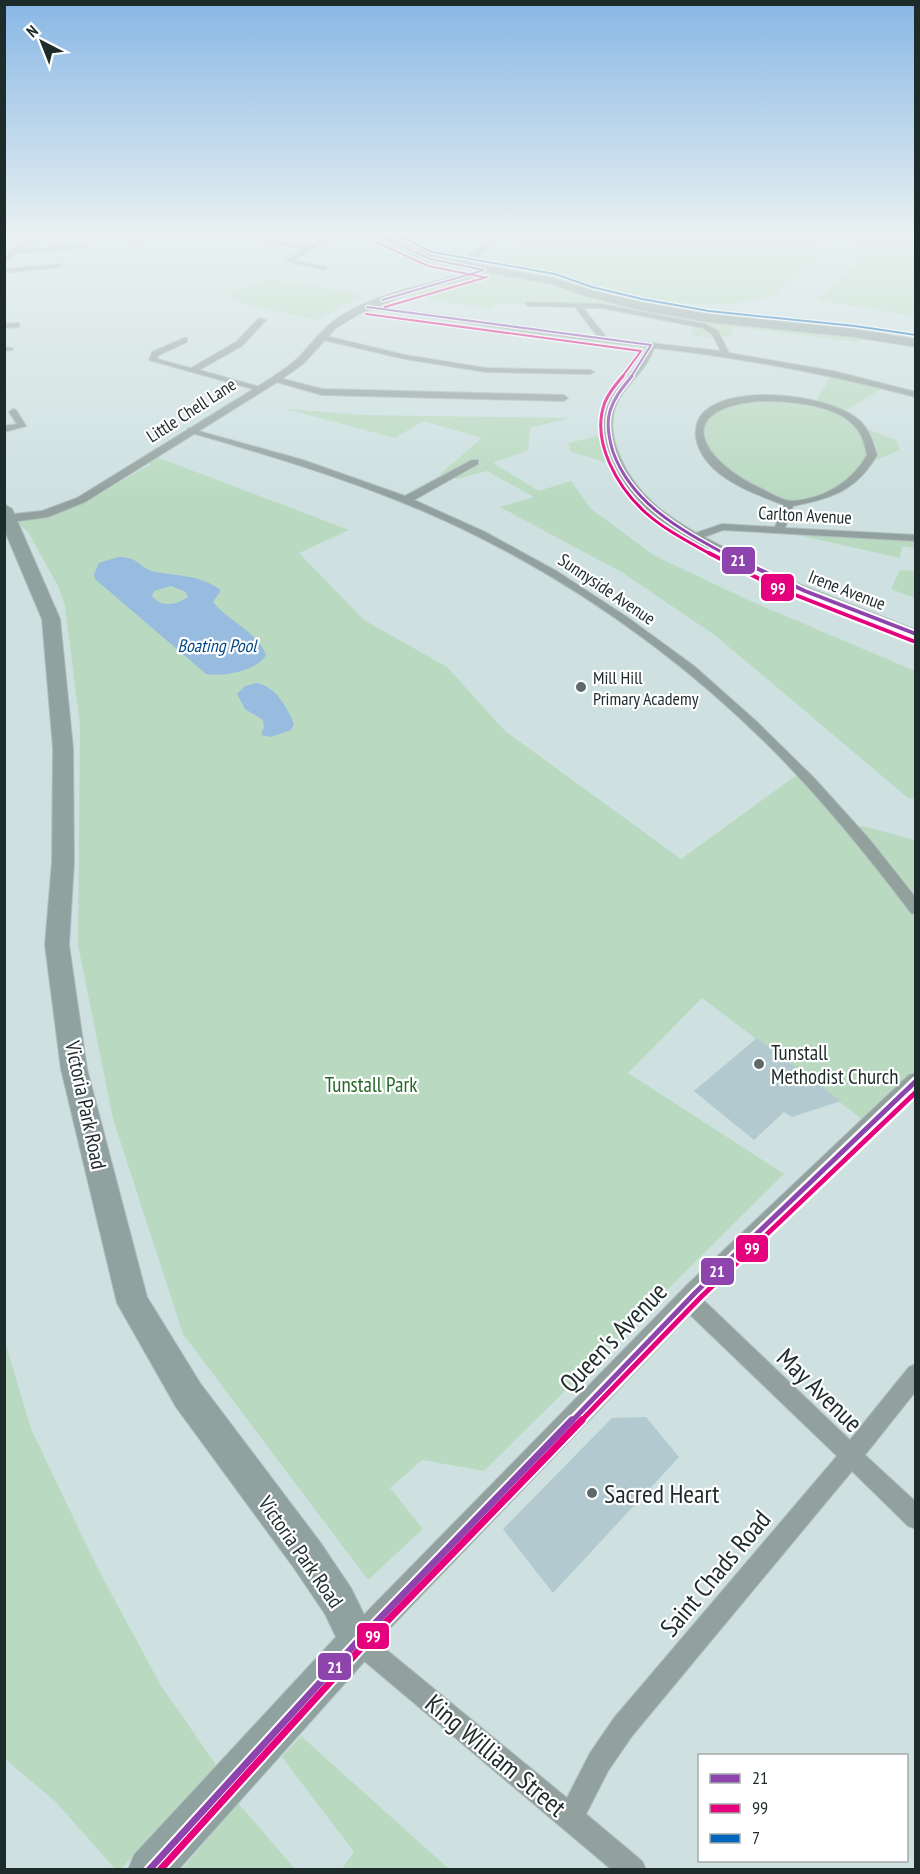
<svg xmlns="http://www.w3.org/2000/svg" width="920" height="1874" viewBox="0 0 920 1874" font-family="'PT Sans Narrow',sans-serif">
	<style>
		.green { fill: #b9dac0 }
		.water { fill: #98bce0; fill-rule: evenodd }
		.building { fill: #b2c9cf }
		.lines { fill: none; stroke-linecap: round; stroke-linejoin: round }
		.minor-casing { stroke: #b0bebe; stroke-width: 2 }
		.tertiary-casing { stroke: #b0bebe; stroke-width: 2 }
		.primary-casing { stroke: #b0bebe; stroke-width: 2 }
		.minor { fill: #93a19e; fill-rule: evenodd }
		.tertiary { fill: #93a19e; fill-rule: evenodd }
		.primary { fill: #90a29f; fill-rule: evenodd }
		.bus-1-far4-casing { stroke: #fff; stroke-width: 4.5 }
		.bus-1-far3-casing { stroke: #fff; stroke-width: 6 }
		.bus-1-far2-casing { stroke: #fff; stroke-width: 8 }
		.bus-1-far1-casing { stroke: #fff; stroke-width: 10 }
		.bus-1-casing { stroke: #fff; stroke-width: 11 }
		.bus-2-far4-casing { stroke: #fff; stroke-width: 4.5 }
		.bus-2-far3-casing { stroke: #fff; stroke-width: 6 }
		.bus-2-far2-casing { stroke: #fff; stroke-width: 8 }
		.bus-2-far1-casing { stroke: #fff; stroke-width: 10 }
		.bus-2-casing { stroke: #fff; stroke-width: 11 }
		.bus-3-casing { stroke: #fff; stroke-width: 4.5 }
		.bus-1-far4 { stroke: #8e44ad; stroke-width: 2 }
		.bus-1-far3 { stroke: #8e44ad; stroke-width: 3 }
		.bus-1-far2 { stroke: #8e44ad; stroke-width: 4 }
		.bus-1-far1 { stroke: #8e44ad; stroke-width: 5 }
		.bus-1 { stroke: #8e44ad; stroke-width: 7 }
		.bus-2-far4 { stroke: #e5007d; stroke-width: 2 }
		.bus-2-far3 { stroke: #e5007d; stroke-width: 3 }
		.bus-2-far2 { stroke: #e5007d; stroke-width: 4 }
		.bus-2-far1 { stroke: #e5007d; stroke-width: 5 }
		.bus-2 { stroke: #e5007d; stroke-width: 7 }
		.bus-3 { stroke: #0065bd; stroke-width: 2 }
		.poi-dot { fill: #5c6a6a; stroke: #fff; stroke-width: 2 }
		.labels { text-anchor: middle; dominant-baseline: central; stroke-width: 4.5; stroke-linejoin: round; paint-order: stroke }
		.far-street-label { font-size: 18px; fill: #1e2b2b; stroke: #fff }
		.far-water-label { font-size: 18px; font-style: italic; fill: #044986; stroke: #fff }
		.far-poi-label { font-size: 18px; fill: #1e2b2b; stroke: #fff; text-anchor: start }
		.poi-label { font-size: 21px; fill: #1e2b2b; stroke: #fff; text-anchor: start }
		.park-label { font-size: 21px; fill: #256828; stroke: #fff }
		.street-label { font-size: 21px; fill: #1e2b2b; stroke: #fff }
		.near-street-label { font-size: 26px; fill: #1e2b2b; stroke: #fff }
		.near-poi-label { font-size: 26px; fill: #1e2b2b; stroke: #fff; text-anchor: start }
		.line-badge { stroke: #fff; stroke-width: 2 }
		.badge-label { font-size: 16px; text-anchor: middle; font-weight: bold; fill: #fff }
	</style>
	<rect width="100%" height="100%" fill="#cee0e0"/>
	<!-- green -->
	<g class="green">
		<path d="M713 236H798L817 241 822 250 773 296 729 304 658 302 538 272 488 264 522 241H656L682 244Z"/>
		<path d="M821 236H915V316L817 300 859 261 865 246Z"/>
		<path d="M484 270 533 276 620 302 861 337 857 342 734 327 729 337 707 338 691 335 695 325 600 308 497 303 490 309 398 294Z"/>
		<path d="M270 279 364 295 317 320 252 306 231 299 230 292Z"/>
		<path d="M832 375 884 387 843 412 815 402Z"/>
		<path d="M780 399 826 407 857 423 871 456 849 485 807 500 789 504 740 483 700 442 708 414 736 402Z"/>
		<path d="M286 409 364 415 570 418 530 428 528 450 493 463 539 491 571 481 591 509 655 556 748 600 915 671V799L908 798 716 636 623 573 500 507 534 497 487 471 458 479 439 475 482 438 423 421 395 438Z"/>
		<path d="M867 429 896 440 900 450 876 460V445Z"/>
		<path d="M602 435 608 463 571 452 568 443Z"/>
		<path d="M154 456 349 530 299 553 364 620 447 667 505 731 681 859 801 772 852 828 862 826 915 840V1081L866 1122 702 998 628 1073 784 1174 484 1471 422 1460 390 1488 423 1529 368 1580 183 1334 113 1119 78 945 80 726 65 606 58 586 28 532 17 522 86 501 151 464 146 461Z"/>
		<path d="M798 535 915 541V548L902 546 900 558Z"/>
		<path d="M900 570 915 571V598L891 589Z"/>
		<path d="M4 1338 31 1429 97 1567 160 1684 216 1765 121 1869H115L56 1802 5 1759Z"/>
		<path d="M301 1736 449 1869H342L354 1852 282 1757Z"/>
		<path d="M238 1803 295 1869H182Z"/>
	</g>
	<!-- water -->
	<g class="water">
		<path d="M118 557C139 557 137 566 152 571 178 577 196 573 221 590L213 602C228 621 258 632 266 655 257 671 224 677 206 674L95 579 94 574 99 563ZM171 586 186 592 188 597C176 605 162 608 152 596L154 591Z"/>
		<path d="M257 683C276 687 287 707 294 724L291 730 271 737 261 735 264 727 263 720 245 709 237 694 245 686Z"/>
	</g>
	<!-- building -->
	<g class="building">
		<path d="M757 1038 841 1101 792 1117 784 1112 754 1140 694 1091Z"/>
		<path d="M646 1417 679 1457 553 1593 503 1529 612 1418Z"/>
	</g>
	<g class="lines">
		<defs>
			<g id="minor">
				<path d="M35 236H43L25 249 86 246 89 248 18 253 4 261V256Z"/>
				<path d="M137 236H145L135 243 138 248 135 250 128 242Z"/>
				<path d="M236 236H251L309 246 326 236H334L294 260 327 267 325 270 285 261 304 249Z"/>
				<path d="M62 264 60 267 4 273V269Z"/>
				<path d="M525 302 602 304 705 324 718 331 729 353 833 371 916 392V397C827 374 745 358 654 348 647 370 628 382 618 401 600 435 629 482 654 504 667 516 682 524 696 533L722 524 775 527 784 505C752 493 703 476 696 438 695 429 697 419 704 412 733 383 833 394 861 422 870 431 873 443 877 455 856 491 832 498 793 506L785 528 916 535V541L723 530 704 537 776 575 916 630V637C892 631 870 621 847 612 794 592 745 568 695 541 679 532 660 521 646 508 624 487 602 452 604 420 606 390 638 374 646 347L526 332 363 307 367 305 598 337 575 307 528 306ZM583 308H602L703 328 712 334 721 351 607 338ZM760 401C788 401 839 404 857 429 863 436 865 446 867 455 852 482 824 499 792 501 783 501 770 493 762 489 703 462 668 409 760 401Z"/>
				<path d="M259 318 266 320 242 346 199 370 260 387V391L149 360 152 352 184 338H187V342L159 355 157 359 191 368 236 342Z"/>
				<path d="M19 323V327L4 328V324Z"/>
				<path d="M322 335 405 355 486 368 590 370 594 372 590 374 486 372 405 359 319 339V335Z"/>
				<path d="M4 347 12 348 13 350 4 351Z"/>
				<path d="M276 377 322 389 564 395 568 398 564 401 322 395 273 381V377Z"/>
				<path d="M13 409 16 410 26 426 4 432V426L17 424 9 412Z"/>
				<path d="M188 428 303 460 405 496 472 460H478V464L414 500 485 532 558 572 627 617 694 666 756 721 815 779 870 840 916 898V914L911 913C878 869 844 827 808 787 716 685 600 597 477 536 385 490 287 460 188 432Z"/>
				<path d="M689 1291 696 1293 850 1440 909 1367 916 1364V1391L865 1455 916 1502V1529L908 1526 852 1471 632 1736 608 1771 586 1814 642 1861 646 1870H612L350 1649 346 1641 350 1633 358 1629 366 1633 567 1798 590 1753 614 1718 837 1456 682 1307 679 1300 682 1293Z"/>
			</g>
			<g id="tertiary">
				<path d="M496 236H505L463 268H457V264Z"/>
				<path d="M484 268 488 270 476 277 415 291 359 314 336 328 303 364 279 381 85 502 48 517 4 523V515L42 511 77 498 273 377C281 371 291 365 298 358 309 347 318 334 330 324 367 293 438 282 484 268Z"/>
				<path d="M916 1073V1094L704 1300 368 1651 358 1655 348 1651 344 1641 348 1631 688 1284 909 1075Z"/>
			</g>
			<g id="primary">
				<path d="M376 236H390L433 256 553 278 594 291 640 302 708 314 854 329 916 339V347L854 337 708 322 640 310 586 296 551 284 426 261Z"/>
				<path d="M4 504 12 509 60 619 73 748 74 862 69 945 87 1069 147 1297 200 1383 320 1542 351 1588 377 1641 371 1654 178 1870H128L134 1855 336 1637 325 1614 294 1568 176 1407 117 1303 61 1069 45 945 52 862 53 748 42 619 4 529Z"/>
			</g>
		</defs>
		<!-- minor casing -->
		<use href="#minor" class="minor-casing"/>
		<!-- tertiary casing -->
		<use href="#tertiary" class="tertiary-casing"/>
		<!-- primary casing -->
		<use href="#primary" class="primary-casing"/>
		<!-- minor -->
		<use href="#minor" class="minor"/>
		<!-- tertiary -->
		<use href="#tertiary" class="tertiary"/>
		<!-- primary -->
		<use href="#primary" class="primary"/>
		<defs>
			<g id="bus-1-far4">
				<path d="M381 236 430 259 484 270"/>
				<path d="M382 300 484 270"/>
				<path d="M367 307 651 345 631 377"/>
			</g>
			<path id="bus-1-far3" d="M632 376C624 386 614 397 610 411 606 424 609 439 613 452 632 504 681 530 727 555"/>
			<path id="bus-1-far2" d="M724 553 805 591 916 634"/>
			<path id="bus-1-far1" d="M571 1422 696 1292 916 1081"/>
			<path id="bus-1" d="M149 1870 358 1641 572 1420"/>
			<g id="bus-2-far4">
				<path d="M378 243 428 266 483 277"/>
				<path d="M385 307 487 277"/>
				<path d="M366 314 641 351 622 377"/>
			</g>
			<path id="bus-2-far3" d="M623 376C616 384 609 392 605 402 590 441 618 488 646 513 665 530 689 542 712 555"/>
			<path id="bus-2-far2" d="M709 553 775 587 913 641"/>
			<path id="bus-2-far1" d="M580 1422 701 1297 916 1092"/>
			<path id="bus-2" d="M160 1870 363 1646 582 1420"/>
			<path id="bus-3" d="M399 236 432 252 555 274 592 287 642 299 709 311 855 326 916 335"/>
		</defs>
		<!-- bus-1-far4 casing -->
		<use href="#bus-1-far4" class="bus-1-far4-casing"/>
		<!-- bus-1-far3 casing -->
		<use href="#bus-1-far3" class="bus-1-far3-casing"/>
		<!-- bus-1-far2 casing -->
		<use href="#bus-1-far2" class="bus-1-far2-casing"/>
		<!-- bus-1-far1 casing -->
		<use href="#bus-1-far1" class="bus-1-far1-casing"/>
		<!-- bus-1 casing -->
		<use href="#bus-1" class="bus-1-casing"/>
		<!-- bus-2-far4 casing -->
		<use href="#bus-2-far4" class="bus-2-far4-casing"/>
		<!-- bus-2-far3 casing -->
		<use href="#bus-2-far3" class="bus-2-far3-casing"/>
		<!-- bus-2-far2 casing -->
		<use href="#bus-2-far2" class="bus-2-far2-casing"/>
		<!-- bus-2-far1 casing -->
		<use href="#bus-2-far1" class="bus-2-far1-casing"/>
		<!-- bus-2 casing -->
		<use href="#bus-2" class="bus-2-casing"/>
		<!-- bus-3 casing -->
		<use href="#bus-3" class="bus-3-casing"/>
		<!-- bus-1-far4 -->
		<use href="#bus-1-far4" class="bus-1-far4"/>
		<!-- bus-1-far3 -->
		<use href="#bus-1-far3" class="bus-1-far3"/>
		<!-- bus-1-far2 -->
		<use href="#bus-1-far2" class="bus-1-far2"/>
		<!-- bus-1-far1 -->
		<use href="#bus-1-far1" class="bus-1-far1"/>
		<!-- bus-1 -->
		<use href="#bus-1" class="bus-1"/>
		<!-- bus-2-far4 -->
		<use href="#bus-2-far4" class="bus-2-far4"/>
		<!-- bus-2-far3 -->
		<use href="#bus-2-far3" class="bus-2-far3"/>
		<!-- bus-2-far2 -->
		<use href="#bus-2-far2" class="bus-2-far2"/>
		<!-- bus-2-far1 -->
		<use href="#bus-2-far1" class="bus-2-far1"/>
		<!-- bus-2 -->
		<use href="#bus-2" class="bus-2"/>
		<!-- bus-3 -->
		<use href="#bus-3" class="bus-3"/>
	</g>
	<!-- sky -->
	<linearGradient id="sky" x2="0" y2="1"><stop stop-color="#88b7e5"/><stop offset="0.47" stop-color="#e9f1f1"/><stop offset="1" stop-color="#e9f1f1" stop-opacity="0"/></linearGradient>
	<rect width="920" height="498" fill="url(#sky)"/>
	<!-- markers -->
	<g class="poi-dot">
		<circle cx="581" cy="687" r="6"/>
		<circle cx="759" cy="1064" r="6"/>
		<circle cx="592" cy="1493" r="6"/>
	</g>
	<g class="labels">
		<!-- far-street labels -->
		<g class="far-street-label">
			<text transform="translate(191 410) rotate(-33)">Little Chell Lane</text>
			<text transform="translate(805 515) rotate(3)">Carlton Avenue</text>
			<text transform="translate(607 589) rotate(34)">Sunnyside Avenue</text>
			<text transform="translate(847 590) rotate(21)">Irene Avenue</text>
		</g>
		<!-- far-water labels -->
		<g class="far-water-label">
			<text x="217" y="645">Boating Pool</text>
		</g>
		<!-- far-poi labels -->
		<g class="far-poi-label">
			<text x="593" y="677">Mill Hill<tspan x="593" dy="21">Primary Academy</tspan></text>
		</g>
		<!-- poi labels -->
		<g class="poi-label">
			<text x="771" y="1052">Tunstall<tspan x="771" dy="24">Methodist Church</tspan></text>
		</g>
		<!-- park labels -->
		<g class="park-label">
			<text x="371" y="1084">Tunstall Park</text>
		</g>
		<!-- street labels -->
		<g class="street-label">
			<text transform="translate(86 1105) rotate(78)">Victoria Park Road</text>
			<text transform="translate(301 1552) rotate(55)">Victoria Park Road</text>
		</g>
		<!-- near-street labels -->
		<g class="near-street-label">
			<text transform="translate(613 1337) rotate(-46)">Queen's Avenue</text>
			<text transform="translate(820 1390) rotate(44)">May Avenue</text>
			<text transform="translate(715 1573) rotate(-50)">Saint Chads Road</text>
			<text transform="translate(496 1755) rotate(40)">King William Street</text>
		</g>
		<!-- near-poi labels -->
		<g class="near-poi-label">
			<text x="604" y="1493">Sacred Heart</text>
		</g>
	</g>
	<g class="line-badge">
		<rect x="721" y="546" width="35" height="29" rx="6" fill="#8e44ad"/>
		<rect x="760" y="573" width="35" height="29" rx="6" fill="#e5007d"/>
		<rect x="735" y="1234" width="34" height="29" rx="6" fill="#e5007d"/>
		<rect x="700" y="1257" width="35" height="29" rx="6" fill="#8e44ad"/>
		<rect x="356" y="1622" width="34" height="28" rx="6" fill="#e5007d"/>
		<rect x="317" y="1652" width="35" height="29" rx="6" fill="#8e44ad"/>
	</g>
	<g class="badge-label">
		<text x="738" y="566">21</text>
		<text x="778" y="594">99</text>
		<text x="752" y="1254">99</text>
		<text x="717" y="1277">21</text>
		<text x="373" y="1642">99</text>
		<text x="335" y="1673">21</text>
	</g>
	<!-- border -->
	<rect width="920" height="1874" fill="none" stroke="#1e2b2b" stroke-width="12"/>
	<!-- legend -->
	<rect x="698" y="1754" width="210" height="108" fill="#ffffff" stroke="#a5aaaa" stroke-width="1.5"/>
	<rect x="710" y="1774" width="30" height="9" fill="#8e44ad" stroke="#a5aaaa" stroke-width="1.5"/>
	<text x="752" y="1784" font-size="18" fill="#1e2b2b">21</text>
	<rect x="710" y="1804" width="30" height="9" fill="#e5007d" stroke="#a5aaaa" stroke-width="1.5"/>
	<text x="752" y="1814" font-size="18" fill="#1e2b2b">99</text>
	<rect x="710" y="1834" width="30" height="9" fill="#0065bd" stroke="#a5aaaa" stroke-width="1.5"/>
	<text x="752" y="1844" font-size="18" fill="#1e2b2b">7</text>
	<!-- north arrow -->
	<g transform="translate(42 42) rotate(318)" stroke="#ffffff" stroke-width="4.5" paint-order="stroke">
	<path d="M0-4.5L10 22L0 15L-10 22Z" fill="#1e2b2b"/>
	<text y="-9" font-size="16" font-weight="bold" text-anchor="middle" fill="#1e2b2b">N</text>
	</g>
</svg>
